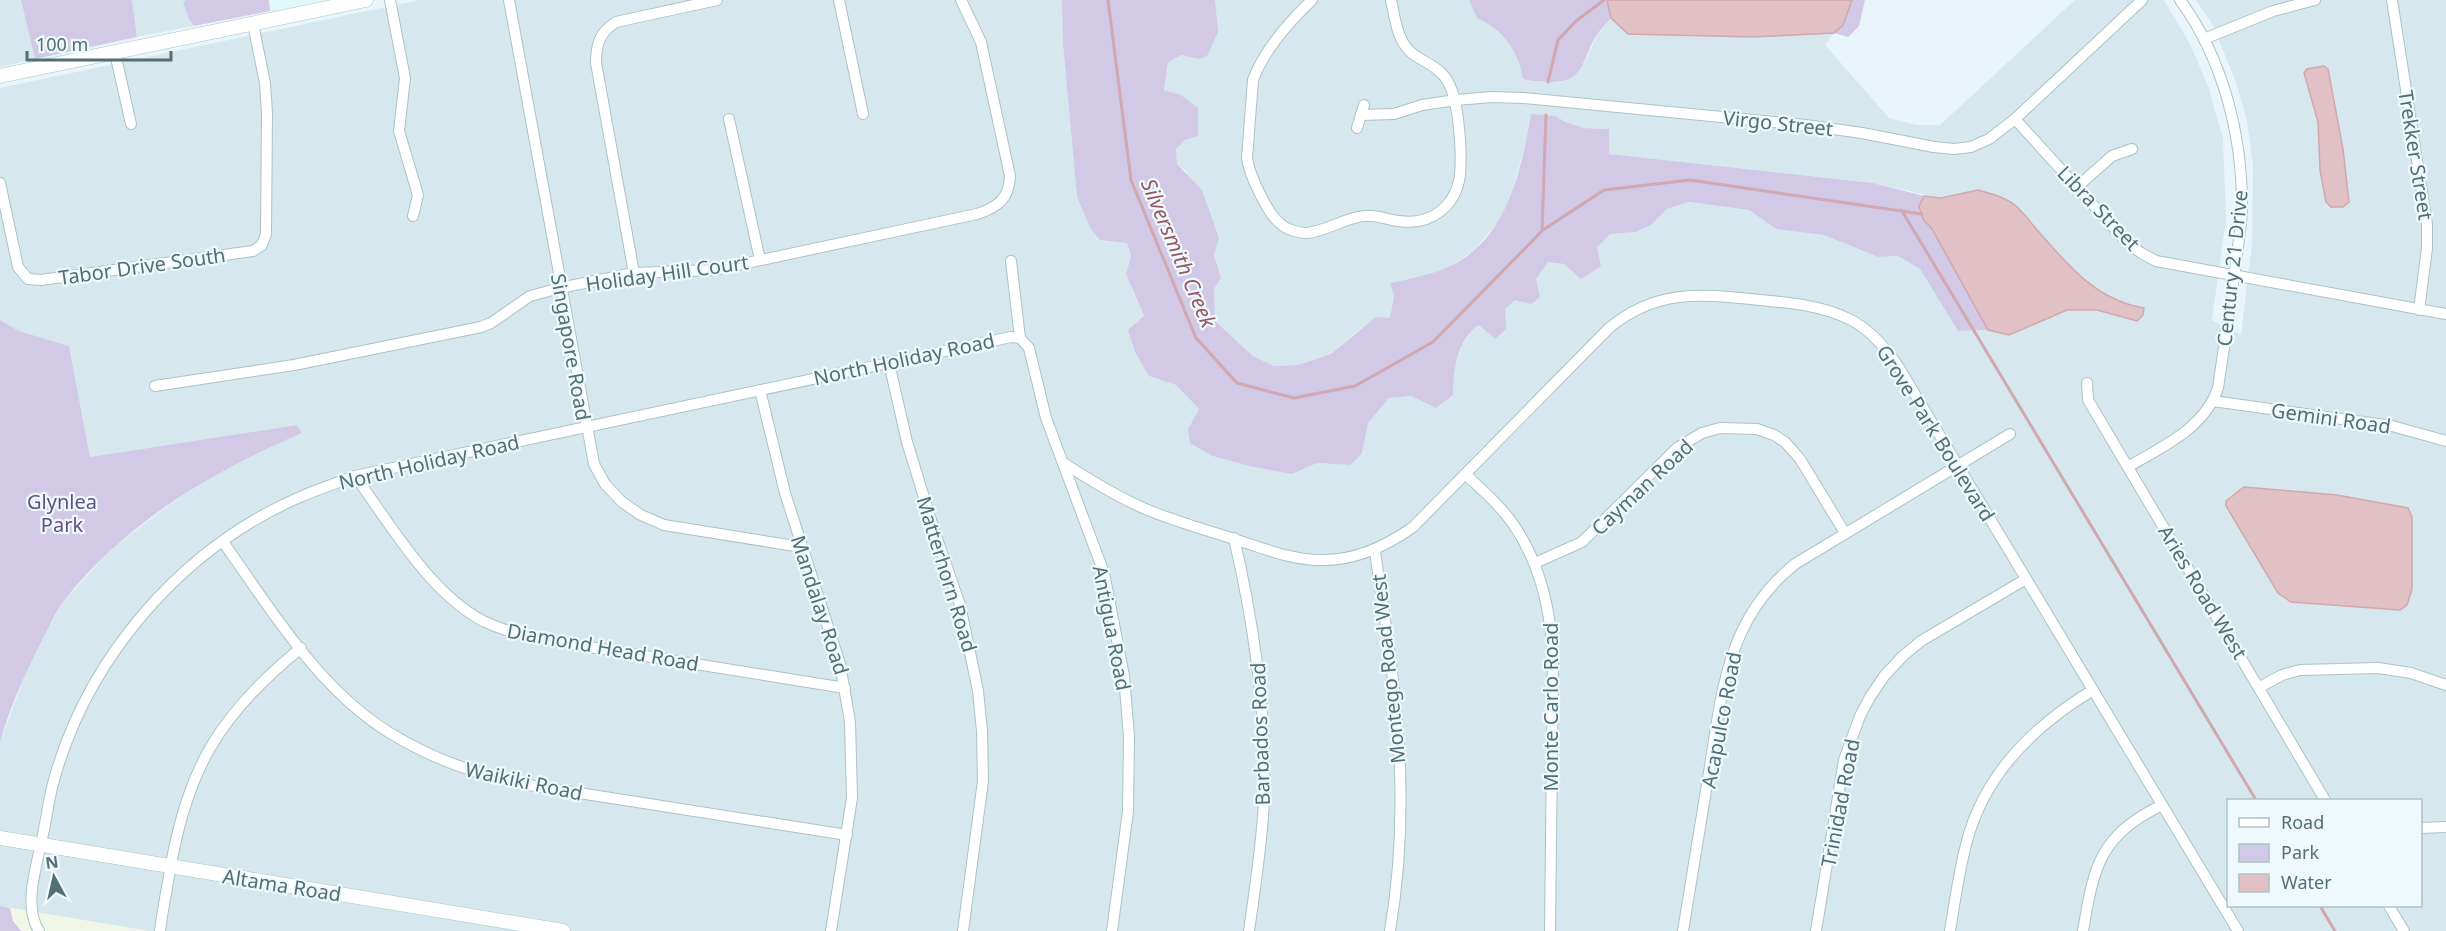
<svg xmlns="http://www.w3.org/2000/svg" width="2446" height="931" viewBox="0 0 2446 931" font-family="'Noto Sans',sans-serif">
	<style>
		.residential { fill: #d6e8ee; fill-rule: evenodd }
		.commercial { fill: #dff9f8 }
		.education { fill: #f1f6e6 }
		.green { fill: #d1c9e6 }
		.water { fill: #e1c0c6; stroke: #d2a7af; stroke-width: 1.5 }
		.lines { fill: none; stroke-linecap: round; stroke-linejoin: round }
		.stream { stroke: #d2a7af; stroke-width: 3 }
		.minor-casing { stroke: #abc3c6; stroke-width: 12 }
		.tertiary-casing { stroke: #abc3c6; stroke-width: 15 }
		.minor { stroke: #fff; stroke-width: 10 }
		.tertiary { stroke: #fff; stroke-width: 14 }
		.labels { text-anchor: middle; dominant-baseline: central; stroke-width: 4.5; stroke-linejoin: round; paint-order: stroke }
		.street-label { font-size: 20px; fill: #507071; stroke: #eff9fd }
		.park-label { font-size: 20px; fill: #625081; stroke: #eff9fd }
		.water-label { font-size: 21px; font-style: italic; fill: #955761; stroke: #eff9fd }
	</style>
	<rect width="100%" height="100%" fill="#e9f5fa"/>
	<!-- residential -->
	<g class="residential">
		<path d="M0 0H21L35 59 0 67Z"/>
		<path d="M132 0H186L184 2 189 19 194 26 137 37Z"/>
		<path d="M419 0H1062L1063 44 1077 197 1100 240 1127 243 1131 256 1126 274 1144 317 1149 376 1176 385 1199 409 1188 429 1292 474 1317 463 1350 465 1362 454 1368 423 1389 398 1411 396 1436 408 1452 395 1453 372 1462 345 1472 330 1515 300 1536 279 1548 261 1564 264 1597 248 1610 234 1636 232 1651 225 1667 209 1689 202 1749 210 1776 229 1824 235 1878 257 1898 256 1920 269 1958 331 1988 330 2009 335 2067 310H2097L2125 318 2131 306 2098 292 1978 190 1941 198 1873 183 1609 154V129L1584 128 1565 122 1556 116 1531 115 1525 145 1510 199 1498 222 1474 250 1450 267 1416 278 1391 283 1394 296 1390 318 1360 329 1331 354 1298 365 1274 366 1253 356 1215 321 1214 289 1221 278 1214 255 1219 238 1186 171 1177 164 1176 149 1185 140 1181 95 1164 90 1168 62 1181 55 1198 59 1215 0H1469L1477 18 1490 23 1513 47 1521 67 1523 79 1530 81 1561 82 1585 62 1596 37 1611 18 1629 34 1834 33 1825 45 1889 118 1917 125H1940L2075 0H2164L2190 44 2208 86 2223 139 2226 219 2212 320 2241 335 2252 245 2253 166 2247 121 2236 82 2212 24 2196 0H2446V931H148L0 906V742L29 665 62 603 112 548 172 503 209 478 259 452 302 433 297 425 90 457 69 346 19 331 0 320V88ZM2228 800H2420V906H2228Z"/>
	</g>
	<!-- commercial -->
	<path class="commercial" d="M269 0H320L270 11Z"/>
	<!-- education -->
	<path class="education" d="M10 908 148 931H21L13 922Z"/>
	<!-- green -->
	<g class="green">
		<path d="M21 0H132L137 37 35 59Z"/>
		<path d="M186 0H269L270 11 194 26 189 19 183 2Z"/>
		<path d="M1062 0H1215L1218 32 1207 56 1198 59 1181 55 1168 62 1164 90 1181 95 1198 108V136L1185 140 1176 149 1177 164 1202 190 1219 238 1214 255 1221 278 1214 289 1215 321 1253 356 1274 366 1298 365 1331 354 1376 317 1390 318 1394 296 1390 283C1410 279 1430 275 1448 267 1507 241 1521 171 1531 114L1556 116 1565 122 1584 128 1609 129V154L1873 183 1924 196 1919 206 1923 219 1932 228 1988 330 1958 331 1920 269 1898 256 1878 257 1824 235 1776 229 1749 210 1689 202 1667 209 1651 225 1636 232 1610 234 1597 248 1601 266 1581 279 1564 264 1548 262 1536 279 1540 297 1531 304 1515 300 1505 309 1506 329 1495 339 1479 325C1457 339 1453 371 1453 395L1436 408 1411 396 1389 398 1368 423 1362 454 1350 465 1317 463 1292 474 1249 466 1213 456 1190 443 1188 429 1199 409 1176 385 1149 376 1135 352 1128 330 1144 316 1126 274 1131 256 1127 243 1100 240 1091 229 1077 197 1063 44Z"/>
		<path d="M1469 0H1607L1611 18C1606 24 1600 30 1596 36 1582 59 1585 82 1551 82 1542 81 1532 82 1523 79 1519 52 1503 29 1477 18Z"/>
		<path d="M1852 0H1865L1859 26 1848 37 1834 33 1843 25Z"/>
		<path d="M0 320 19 331 69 346 90 457 297 425 302 433C213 471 123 524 63 602 57 610 52 620 48 629 29 665 11 703 0 742Z"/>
		<path d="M0 906 10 908 13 921 21 931H0Z"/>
	</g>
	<!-- water -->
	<g class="water">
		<path d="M1607 0H1852L1843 25 1834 33 1753 37 1628 34 1611 18Z"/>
		<path d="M2324 66 2328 69 2343 149 2349 202 2343 207H2331L2326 202 2320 170 2318 122 2304 73 2307 69Z"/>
		<path d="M1978 190C1991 194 2006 197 2016 206 2024 213 2031 223 2038 231 2069 266 2096 300 2144 308L2143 315 2137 321 2097 310H2067L2009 335 1988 330 1932 229 1923 219 1919 206 1924 196 1941 198Z"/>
		<path d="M2244 487 2337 495 2408 508 2412 517V589L2407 605 2400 610 2291 602 2278 593 2226 506V501Z"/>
	</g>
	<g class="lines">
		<!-- stream -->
		<g class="stream">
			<path d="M1108 0 1131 180 1196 338 1237 383 1294 398 1355 386 1433 342 1542 231 1546 115"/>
			<path d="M1548 82 1558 40 1576 21 1604 0"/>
			<path d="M1902 211 2256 800"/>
			<path d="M1543 230 1604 190 1690 180 1922 214"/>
			<path d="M2320 906 2335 931"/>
		</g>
		<defs>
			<g id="minor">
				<path d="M390 0 405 78 399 131 418 195 413 216"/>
				<path d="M509 0 594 464 605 484 622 502 641 515 664 525 801 547"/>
				<path d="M839 0 863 114"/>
				<path d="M1312 0C1289 22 1264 50 1253 80L1247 158C1249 174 1268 216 1282 225 1288 230 1299 233 1307 233 1327 231 1344 218 1364 216 1376 214 1387 220 1399 221 1431 226 1456 206 1460 175 1462 152 1459 101 1448 82 1440 67 1425 63 1413 54 1397 42 1395 18 1391 0"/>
				<path d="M2392 0 2427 224V248L2419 310"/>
				<path d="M2204 39 2273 11 2315 0"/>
				<path d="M115 53 131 124"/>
				<path d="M1361 115 1394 114 1422 105 1456 100 1492 97 1523 98 1805 125 1862 133 1934 147 1954 149 1971 147 1989 139 2015 119 2142 0"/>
				<path d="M729 119 760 260"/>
				<path d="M2015 119 2124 239 2141 253 2156 261 2446 314"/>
				<path d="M1357 128 1364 105"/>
				<path d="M0 183 18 267 28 279 41 280 253 251 262 245 266 234 267 113 265 83 253 24"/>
				<path d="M2077 187 2112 156 2132 149"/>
				<path d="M1011 261 1020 338"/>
				<path d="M634 273 596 63C596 44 600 32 616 22L717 0"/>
				<path d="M1020 338 1029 348 1046 418 1104 573 1124 676 1129 737 1128 811 1112 931"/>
				<path d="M889 363 907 442 934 530 960 605 978 691 982 731 983 781 963 931"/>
				<path d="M2087 383 2088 400 2325 800"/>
				<path d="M155 386 294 365 481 327 491 323 530 296 560 288 634 273 714 270 977 214C998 207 1009 199 1010 176L981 42 961 0"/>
				<path d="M760 390 785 493 840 664 850 722 852 798 831 931"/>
				<path d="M2213 401 2392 426 2446 441"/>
				<path d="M1065 464C1090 480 1114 495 1141 507 1172 521 1207 530 1240 541 1266 549 1292 560 1320 560 1355 561 1385 547 1413 527L1608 329C1656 288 1702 294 1760 300 1790 303 1821 305 1849 319 1870 329 1885 347 1898 366L2238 931"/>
				<path d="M2128 467C2163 446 2204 429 2218 388 2224 346 2231 304 2236 262 2238 245 2241 228 2242 212 2243 138 2224 60 2180 0"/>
				<path d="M1465 474C1482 490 1500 505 1513 524 1541 564 1551 611 1553 659L1550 931"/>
				<path d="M355 476C391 525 429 592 483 621 502 630 520 635 540 639L845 688"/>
				<path d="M1234 538C1254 624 1267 711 1264 800 1262 844 1255 888 1249 931"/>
				<path d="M223 542C271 609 318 689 390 733 432 759 475 774 522 784L847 835"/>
				<path d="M1375 551C1382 604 1392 657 1396 710 1403 782 1402 860 1390 931"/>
				<path d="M1535 563 1582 542 1677 448 1702 433 1720 428 1757 429 1774 435 1785 442 1800 459 1845 533"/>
				<path d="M2260 687 2282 675 2300 670 2378 668 2411 673 2446 685"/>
				<path d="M2420 828 2446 827"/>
				<path d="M2389 906 2404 931"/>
				<path d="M39 931C22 904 38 863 43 834 47 816 49 797 54 780 88 657 182 548 300 497 318 489 337 483 355 476L1011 337 1020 338"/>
				<path d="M160 931C162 913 166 894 169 876 186 771 218 715 301 648"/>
				<path d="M1683 931C1691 880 1700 829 1708 778 1722 695 1725 620 1795 564L2010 434"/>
				<path d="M1816 931 1844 760 1860 716 1870 697 1885 675 1903 656 1921 641 2026 579"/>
				<path d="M1950 931C1955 901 1959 870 1967 841 1985 773 2035 725 2093 690"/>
				<path d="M2083 931C2094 866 2099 836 2162 805"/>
			</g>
			<g id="tertiary">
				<path d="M0 76 366 0"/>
				<path d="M0 838 563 931"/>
			</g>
		</defs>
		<!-- minor casing -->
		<use href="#minor" class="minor-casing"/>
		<!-- tertiary casing -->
		<use href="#tertiary" class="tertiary-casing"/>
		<!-- minor -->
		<use href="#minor" class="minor"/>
		<!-- tertiary -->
		<use href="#tertiary" class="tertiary"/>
	</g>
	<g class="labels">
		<!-- street labels -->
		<g class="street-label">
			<text transform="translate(1778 123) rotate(6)">Virgo Street</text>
			<text transform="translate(2416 155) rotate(81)">Trekker Street</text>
			<text transform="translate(2099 208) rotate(46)">Libra Street</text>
			<text transform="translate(142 266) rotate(-8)">Tabor Drive South</text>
			<text transform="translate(2232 268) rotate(-84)">Century 21 Drive</text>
			<text transform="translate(667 273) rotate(-8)">Holiday Hill Court</text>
			<text transform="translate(571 347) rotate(80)">Singapore Road</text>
			<text transform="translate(904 359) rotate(-12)">North Holiday Road</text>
			<text transform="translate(2331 418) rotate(8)">Gemini Road</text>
			<text transform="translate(1936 433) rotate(58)">Grove Park Boulevard</text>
			<text transform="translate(429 462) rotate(-13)">North Holiday Road</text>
			<text transform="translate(1642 487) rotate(-43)">Cayman Road</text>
			<text transform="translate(947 574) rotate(73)">Matterhorn Road</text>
			<text transform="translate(2203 592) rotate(59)">Aries Road West</text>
			<text transform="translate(820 605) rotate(72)">Mandalay Road</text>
			<text transform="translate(1112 628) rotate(79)">Antigua Road</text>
			<text transform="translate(603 647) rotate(10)">Diamond Head Road</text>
			<text transform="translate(1388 669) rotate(-96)">Montego Road West</text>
			<text transform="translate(1550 707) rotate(-90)">Monte Carlo Road</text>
			<text transform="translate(1721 720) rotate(-79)">Acapulco Road</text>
			<text transform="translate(1260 734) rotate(-92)">Barbados Road</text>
			<text transform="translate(524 781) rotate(12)">Waikiki Road</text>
			<text transform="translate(1840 803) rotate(-79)">Trinidad Road</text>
			<text transform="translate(282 885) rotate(9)">Altama Road</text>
		</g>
		<!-- park labels -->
		<g class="park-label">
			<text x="62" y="501">Glynlea<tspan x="62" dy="23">Park</tspan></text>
		</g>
		<!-- water labels -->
		<g class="water-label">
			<text transform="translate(1179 253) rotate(67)">Silversmith Creek</text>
		</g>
	</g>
	<!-- legend -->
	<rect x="2227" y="799" width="195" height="108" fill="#eff9fd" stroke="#afc2c5" stroke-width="1.5"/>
	<rect x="2239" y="818" width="30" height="9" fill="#ffffff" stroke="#afc2c5" stroke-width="1.5"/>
	<text x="2281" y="829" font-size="18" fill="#507071">Road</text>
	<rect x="2239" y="844" width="30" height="18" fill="#d1c9e6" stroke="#afc2c5" stroke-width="1.5"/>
	<text x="2281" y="859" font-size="18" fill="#507071">Park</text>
	<rect x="2239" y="874" width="30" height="18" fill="#e1c0c6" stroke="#afc2c5" stroke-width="1.5"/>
	<text x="2281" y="889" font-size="18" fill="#507071">Water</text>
	<!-- north arrow -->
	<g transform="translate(54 877) rotate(352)" stroke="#eff9fd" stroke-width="4.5" paint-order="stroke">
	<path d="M0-4.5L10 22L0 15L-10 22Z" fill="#507071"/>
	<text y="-9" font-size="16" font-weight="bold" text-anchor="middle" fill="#507071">N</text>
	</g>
	<!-- scale -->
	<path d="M27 51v9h144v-9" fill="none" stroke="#507071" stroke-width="3"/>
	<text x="36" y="51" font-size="18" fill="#507071" stroke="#eff9fd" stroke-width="4.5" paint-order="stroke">100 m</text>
</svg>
